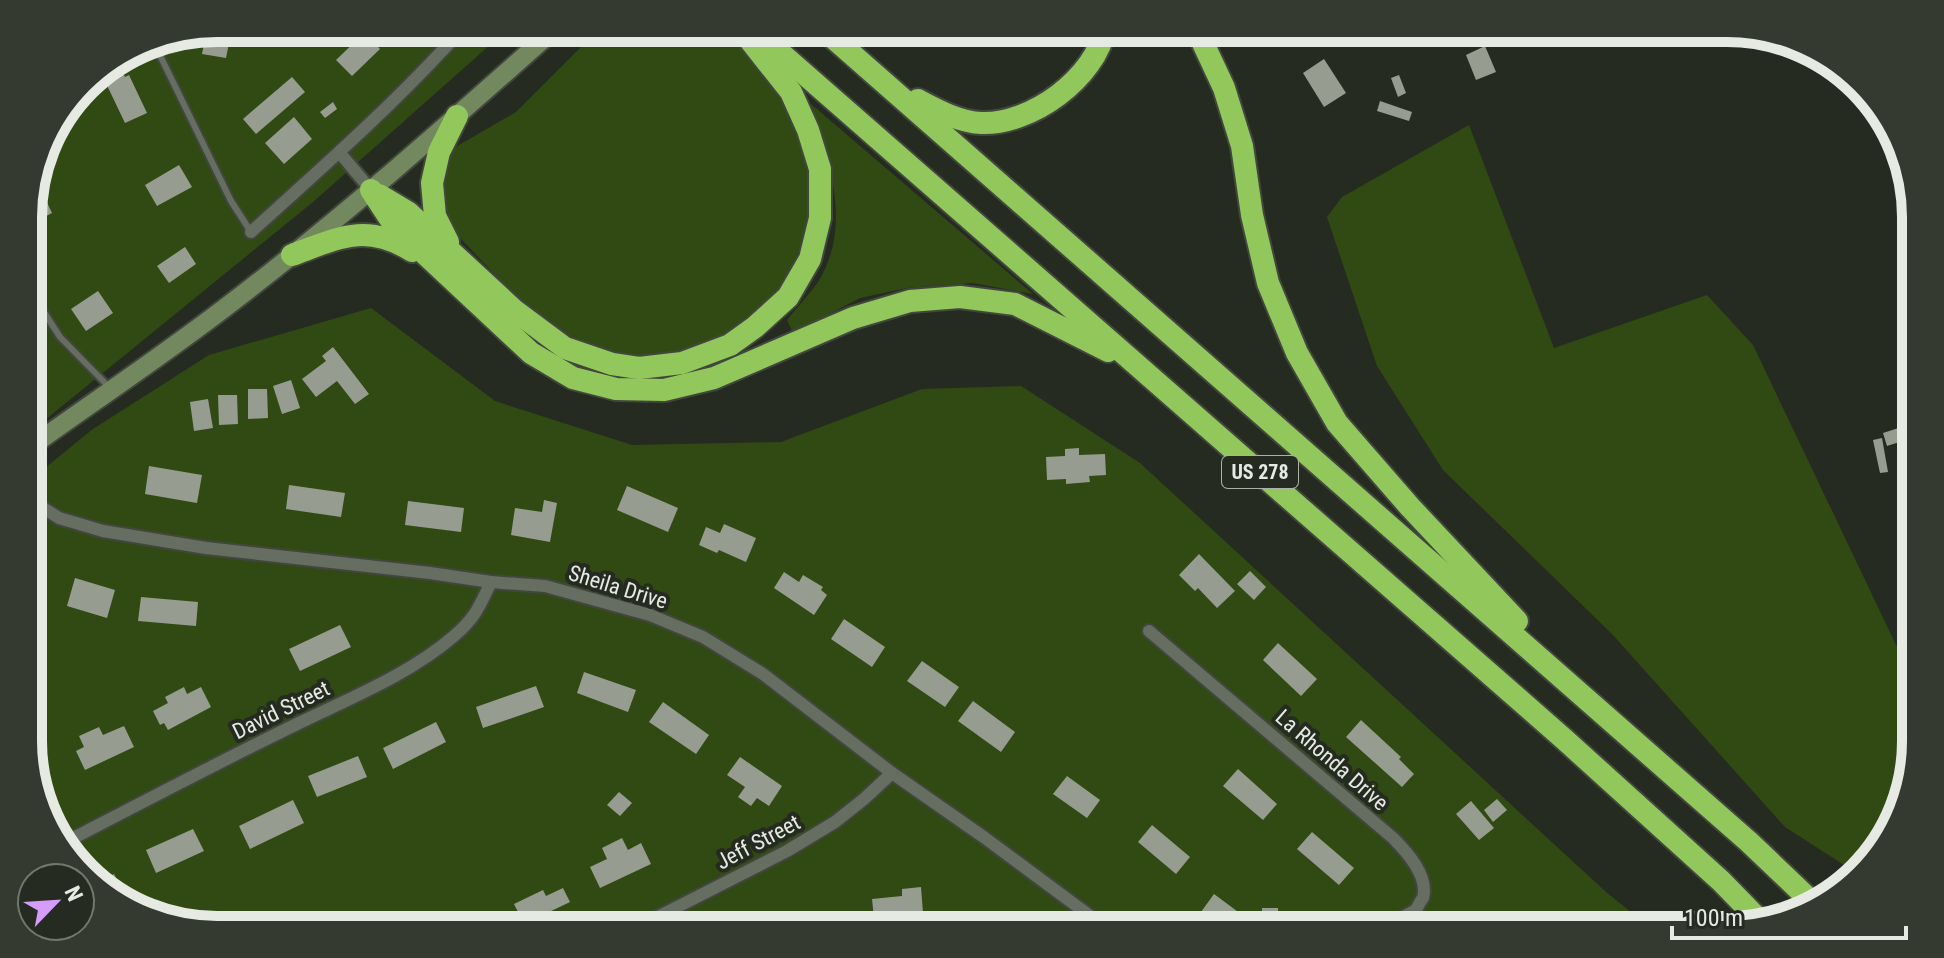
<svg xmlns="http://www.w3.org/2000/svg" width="1944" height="958" viewBox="0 0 1944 958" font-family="'Roboto Condensed',sans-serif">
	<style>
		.green { fill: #314a13 }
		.building { fill: #969d90 }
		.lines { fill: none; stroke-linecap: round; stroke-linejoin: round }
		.lane-casing { stroke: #42473e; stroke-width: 10 }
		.street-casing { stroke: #42473e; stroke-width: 16 }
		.secondary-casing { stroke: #42473e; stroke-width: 22 }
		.highway-casing { stroke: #42473e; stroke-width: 26 }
		.lane { stroke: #666d61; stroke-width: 6 }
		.street { stroke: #666d61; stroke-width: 12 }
		.secondary { stroke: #73885f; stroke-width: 18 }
		.highway { stroke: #92c75b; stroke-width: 22 }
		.labels { text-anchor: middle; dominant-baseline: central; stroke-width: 8; stroke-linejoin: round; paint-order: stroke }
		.shield { fill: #252b20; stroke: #acb1a8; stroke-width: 2 }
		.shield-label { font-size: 20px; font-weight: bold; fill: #e6eae3 }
		.street-label { font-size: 22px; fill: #e6eae3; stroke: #252b20 }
		.rim { fill: none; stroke: #e6eae3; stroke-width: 10 }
	</style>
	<rect width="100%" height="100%" fill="#252b20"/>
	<!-- green -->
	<g class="green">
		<path d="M217 28H509L313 202 29 433V402L35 398 29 388 28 204 47 134 92 75 145 42Z"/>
		<path d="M600 28H717L740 46 791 112 812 171 809 236 792 275 758 316 707 345 656 356 598 353 526 308 449 226 442 198 452 149 516 112Z"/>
		<path d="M811 104 1033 294 973 283 907 288 860 298 793 333 787 320C797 307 809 295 818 282 853 226 829 161 811 104Z"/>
		<path d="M1469 125 1554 348 1707 295 1753 345 1907 668 1916 669V742L1897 824 1855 872 1785 827 1612 634 1443 470 1377 366 1327 217 1342 197Z"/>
		<path d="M371 308 495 401 632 445 781 442 922 389 1021 386 1140 463 1606 892 1653 930H217L134 911 67 856 30 766 29 481 93 429 209 355Z"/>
	</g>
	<!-- building -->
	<g class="building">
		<path d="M364 33 380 49 352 76 336 60Z"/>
		<path d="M205 39 229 43 226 58 202 54Z"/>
		<path d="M1485 46 1496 72 1476 80 1466 55Z"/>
		<path d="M1324 59 1346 93 1324 107 1303 73Z"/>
		<path d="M121 69 125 77 129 75 147 113 125 123 103 77Z"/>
		<path d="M1399 75 1406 93 1398 97 1391 78Z"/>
		<path d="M292 77 305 92 256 134 243 119Z"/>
		<path d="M1380 101 1412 112 1409 121 1377 111Z"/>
		<path d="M333 102 337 109 325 118 320 112Z"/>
		<path d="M294 117 312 139 284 164 265 143Z"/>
		<path d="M179 165 192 187 157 206 145 185Z"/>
		<path d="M42 192 52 213 33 223 28 213 30 197Z"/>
		<path d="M185 247 196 264 169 283 157 266Z"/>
		<path d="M98 291 113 313 86 331 71 309Z"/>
		<path d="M333 347 369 394 355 404 337 381 316 397 302 379 326 361 322 356Z"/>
		<path d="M291 380 300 408 282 414 273 386Z"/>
		<path d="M248 389H267L268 418 248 419Z"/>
		<path d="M218 395H237L238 424 219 425Z"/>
		<path d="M208 399 213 428 194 431 190 402Z"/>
		<path d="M1911 424 1915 437 1887 446 1883 433Z"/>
		<path d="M1882 438 1888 472 1880 473 1873 440Z"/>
		<path d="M1079 448V455L1105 454 1106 475 1089 476 1090 482 1066 484V479L1047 480 1046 457 1065 456V449Z"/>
		<path d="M149 466 202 475 197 503 145 494Z"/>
		<path d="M289 485 345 493 341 517 286 509Z"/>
		<path d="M627 486 678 508 668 532 617 510Z"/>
		<path d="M544 500 557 503 550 542 511 535 515 508 542 512Z"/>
		<path d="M408 501 464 508 461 532 405 525Z"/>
		<path d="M724 524 756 538 746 562 719 550 717 553 699 545 706 527 720 533Z"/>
		<path d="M1199 554 1235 591 1217 608 1198 588 1195 591 1179 575Z"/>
		<path d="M1250 571 1266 587 1254 600 1237 584Z"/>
		<path d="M784 572 799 582 803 575 823 587 821 590 827 595 814 615 774 588Z"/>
		<path d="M75 578 115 590 107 618 67 606Z"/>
		<path d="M141 597 198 602 196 626 138 621Z"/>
		<path d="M844 619 885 647 872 667 831 639Z"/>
		<path d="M340 625 351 647 300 671 289 649Z"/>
		<path d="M1278 643 1317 679 1301 696 1263 660Z"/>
		<path d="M922 661 959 687 945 707 907 681Z"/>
		<path d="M584 672 636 690 628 712 577 693Z"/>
		<path d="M536 686 544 707 483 728 476 707Z"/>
		<path d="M184 687 187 694 201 687 211 707 168 730 164 723 160 725 153 711 168 703 165 697Z"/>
		<path d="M973 701 1015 732 1001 752 958 721Z"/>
		<path d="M663 702 709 735 696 754 649 722Z"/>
		<path d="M1361 720 1401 757 1399 759 1414 774 1402 787 1346 737Z"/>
		<path d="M436 722 446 742 393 769 383 748Z"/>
		<path d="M124 726 134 747 85 770 76 751 84 747 79 736 99 727 103 735Z"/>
		<path d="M358 756 367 777 317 797 308 776Z"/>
		<path d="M740 757 782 786 769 806 757 798 751 806 738 797 745 787 727 775Z"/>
		<path d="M39 769 49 790 41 794 32 773Z"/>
		<path d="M1238 769 1277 804 1263 820 1223 786Z"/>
		<path d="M1067 776 1100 800 1087 818 1053 794Z"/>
		<path d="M619 792 632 803 620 816 607 805Z"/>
		<path d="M1497 799 1507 810 1493 822 1484 810Z"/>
		<path d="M293 800 304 823 250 849 239 826Z"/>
		<path d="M1471 801 1494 828 1479 840 1456 814Z"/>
		<path d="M1152 825 1190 857 1176 874 1138 842Z"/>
		<path d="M193 829 204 851 156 873 146 850Z"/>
		<path d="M1312 832 1354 868 1339 885 1297 849Z"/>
		<path d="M622 838 628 850 641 843 651 864 600 888 590 867 607 859 602 848Z"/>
		<path d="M114 874 125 896 120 899 99 882Z"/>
		<path d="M921 887 923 913 874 918 872 899 902 896V889Z"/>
		<path d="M563 888 570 902 524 924 514 904 543 890 546 896Z"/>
		<path d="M1214 894 1257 926 1254 930H1225L1201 912Z"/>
		<rect x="1262" y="908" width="16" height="17"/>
		<path d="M485 917 491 930H454Z"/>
	</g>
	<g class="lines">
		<defs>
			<g id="lane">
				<path d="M153 41 231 201 251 232"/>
				<path d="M29 289 60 337 110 388"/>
			</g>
			<g id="street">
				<path d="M339 152 371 190"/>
				<path d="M251 232C324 166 398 101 463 28"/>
				<path d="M29 499 59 518 103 531 206 548 430 573 491 582 545 586 650 615 703 637 763 674 892 773 985 838 1109 930"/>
				<path d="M1149 631 1393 838C1407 852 1429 876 1423 898 1422 899 1417 908 1416 910L1379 930"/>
				<path d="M62 844C139 804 217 763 295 725 348 699 409 675 454 636 475 618 480 606 491 582"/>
				<path d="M632 930 787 851 835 822 864 799 892 773"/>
			</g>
			<path id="secondary" d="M29 448C93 402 159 358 222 310 338 222 447 125 556 28"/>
			<g id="highway">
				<path d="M752 28 1564 739 1721 881 1761 922"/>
				<path d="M822 28 1749 842 1814 904"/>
				<path d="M1196 28 1224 88 1242 146 1252 215 1268 283 1297 353 1337 423 1410 507 1517 621"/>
				<path d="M918 100C937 110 959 122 981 123 1031 125 1096 78 1105 28"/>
				<path d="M371 190 394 225 531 353 573 378 616 389 664 390 714 378 853 318 910 301 960 297 1015 304 1108 351"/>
				<path d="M379 195 409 213 514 310 565 348 612 364 639 368 682 363 730 345 755 327 788 297 810 259 820 218V169L808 130 791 92 749 39"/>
				<path d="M448 242 435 216 432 183 439 152 457 116"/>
				<path d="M292 255C338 238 366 222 412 251"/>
			</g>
		</defs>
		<!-- lane casing -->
		<use href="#lane" class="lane-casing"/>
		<!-- street casing -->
		<use href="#street" class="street-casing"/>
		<!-- secondary casing -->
		<use href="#secondary" class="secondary-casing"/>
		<!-- highway casing -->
		<use href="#highway" class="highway-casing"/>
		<!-- lane -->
		<use href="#lane" class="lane"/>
		<!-- street -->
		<use href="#street" class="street"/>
		<!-- secondary -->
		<use href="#secondary" class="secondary"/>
		<!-- highway -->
		<use href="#highway" class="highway"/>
	</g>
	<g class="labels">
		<!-- shield labels -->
		<rect class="shield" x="1222" y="456" width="76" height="32" rx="6"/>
		<g class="shield-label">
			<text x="1260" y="472">US 278</text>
		</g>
		<!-- street labels -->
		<g class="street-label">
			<text transform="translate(618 587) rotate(17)">Sheila Drive</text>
			<text transform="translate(281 710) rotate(-26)">David Street</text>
			<text transform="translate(1332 760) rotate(41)">La Rhonda Drive</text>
			<text transform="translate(758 842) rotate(-28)">Jeff Street</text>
		</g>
	</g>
	<!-- crop -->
	<path d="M0 0H1944V958H0ZM217 42H1727A175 175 0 0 1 1902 217V741A175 175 0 0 1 1727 916H217A175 175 0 0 1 42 741V217A175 175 0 0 1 217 42Z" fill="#343a30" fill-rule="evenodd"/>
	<path class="rim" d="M217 42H1727A175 175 0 0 1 1902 217V741A175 175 0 0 1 1727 916H217A175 175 0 0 1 42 741V217A175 175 0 0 1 217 42Z"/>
	<!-- north arrow -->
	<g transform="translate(56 902) rotate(65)"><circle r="38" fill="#252b20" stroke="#72776e" stroke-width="2"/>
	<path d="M0-6L14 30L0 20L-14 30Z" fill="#d59cfb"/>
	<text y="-12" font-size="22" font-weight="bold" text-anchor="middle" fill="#e6eae3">N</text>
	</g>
	<!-- scale -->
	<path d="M1672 926v12h234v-12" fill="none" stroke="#e6eae3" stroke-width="4"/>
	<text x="1684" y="926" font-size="24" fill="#e6eae3" stroke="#252b20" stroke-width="6" paint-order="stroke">100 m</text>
</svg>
